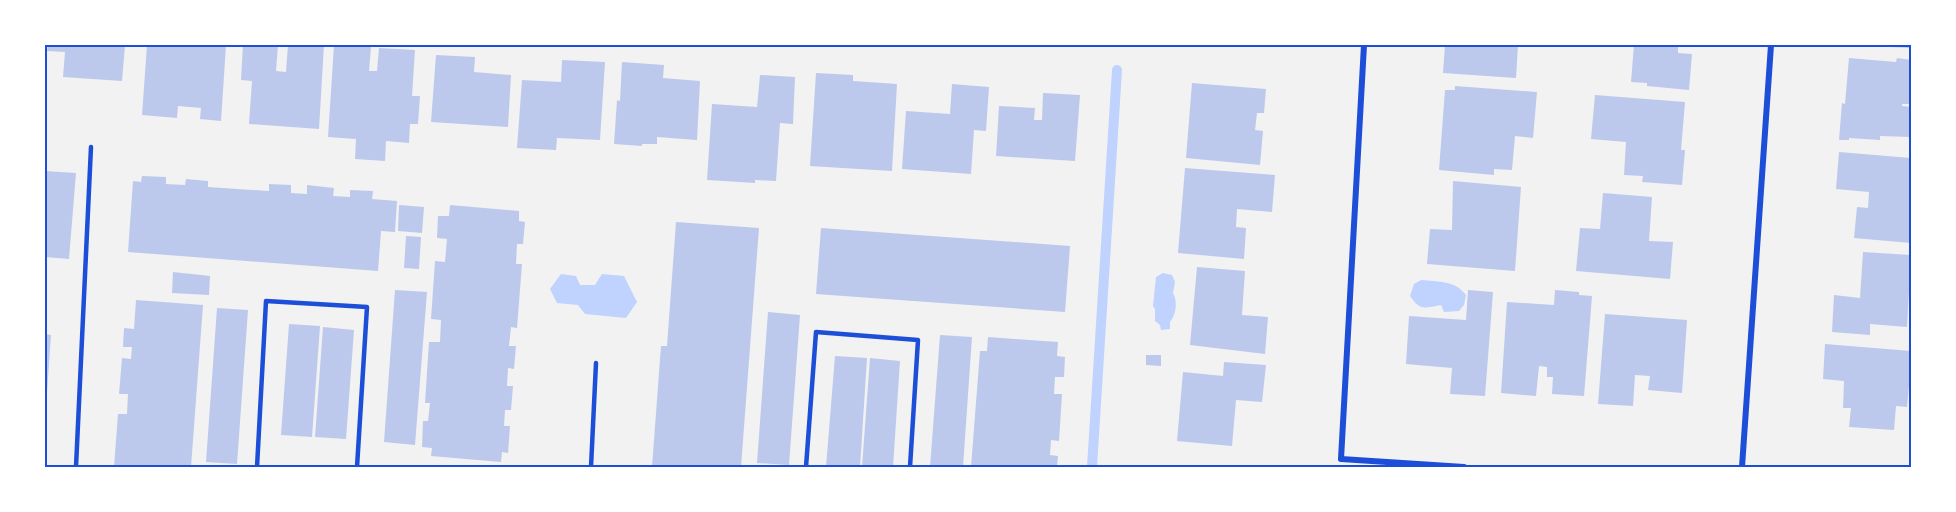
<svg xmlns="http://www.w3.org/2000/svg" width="1956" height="512" viewBox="0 0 1956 512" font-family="'Nunito Sans',sans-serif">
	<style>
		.water { fill: #bfd3fe }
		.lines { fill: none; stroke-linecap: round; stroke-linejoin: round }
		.stream { stroke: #bfd3fe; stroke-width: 10 }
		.building { fill: #bdc9ec }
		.service { stroke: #1d4ed8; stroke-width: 4.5 }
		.minor { stroke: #1d4ed8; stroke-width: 6 }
		.neatline { fill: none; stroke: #1d4ed8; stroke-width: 2 }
	</style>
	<rect width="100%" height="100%" fill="#f2f2f2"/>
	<!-- water -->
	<g class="water">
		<path d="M1163 273 1172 275 1175 282 1173 293C1178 302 1176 315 1170 322V329L1161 330 1160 325 1155 321V309L1153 306 1156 277Z"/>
		<path d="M561 274 576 276 580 285H595L602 274 624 276 637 302 626 318 585 314 578 305 557 303 550 289Z"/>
		<path d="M1421 280C1438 282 1455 280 1466 295L1464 305 1459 311 1444 312 1441 305C1424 308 1420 311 1410 296L1414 284Z"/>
	</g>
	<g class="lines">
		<!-- stream -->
		<path class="stream" d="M1092 467 1117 70"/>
	</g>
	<!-- building -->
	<g class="building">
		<path d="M48 45H125L122 81 63 77 65 52 47 51Z"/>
		<path d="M147 45H226L221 121 200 119 201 108 178 106 177 118 142 115Z"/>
		<path d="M243 45H278L276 71 286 72 288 45H324L319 129 249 124 252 81 241 80Z"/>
		<path d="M334 45 371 47 369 71H377L379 48 415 50 412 96H420L418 124H410L409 143 386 141 385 161 355 159 356 139 328 137Z"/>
		<path d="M1445 45H1518L1516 78 1443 73Z"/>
		<path d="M1634 45H1678V53L1692 54 1689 90 1647 86V83L1631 82Z"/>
		<path d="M1889 45H1911V48L1889 47Z"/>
		<path d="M436 55 475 57 474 72 511 75 508 127 431 122Z"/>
		<path d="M1849 58 1896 62 1897 58 1911 60V104H1902V106L1911 107 1910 137 1880 136V140L1849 138V140H1839L1842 103 1845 104Z"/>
		<path d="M562 60 605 62 600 140 557 138 556 150 517 148 522 80 561 82Z"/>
		<path d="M622 62 664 65 663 78 700 81 697 140 657 137V144H642V146L614 144 617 100 620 101Z"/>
		<path d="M816 73 853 75V81L897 84 892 171 810 166Z"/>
		<path d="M760 75 795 77 793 124 780 123 776 181 755 180V183L707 180 712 104 757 107Z"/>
		<path d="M1192 83 1266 89 1264 113H1257L1255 130 1263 131 1260 165 1186 158Z"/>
		<path d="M952 84 989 87 986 131 974 130 971 174 902 169 906 111 950 114Z"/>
		<path d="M1455 86 1537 92 1533 138 1515 136 1512 170 1494 169V175L1439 170 1445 90H1455Z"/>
		<path d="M1043 93 1080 95 1075 161 996 156 999 106 1035 108 1034 120H1042Z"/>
		<path d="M1595 95 1685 102 1681 150H1685L1682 185 1642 182 1643 176 1624 175 1626 142 1591 139Z"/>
		<path d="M1839 152 1911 158V243L1854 238 1857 207 1868 208 1869 192 1836 189Z"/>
		<path d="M1185 168 1275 175 1272 212 1237 209 1236 227 1246 228 1244 259 1178 253Z"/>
		<path d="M45 171 76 173 69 259 45 257Z"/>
		<path d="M142 176 166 177V184L185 185 186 179 208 181V187L269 191V184L291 185V193L307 194V185L334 188 333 196 350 197V190L373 191 372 199 397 201 395 232 381 231 378 271 128 252 133 181 141 182Z"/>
		<path d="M1453 181 1521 187 1515 271 1427 264 1430 229 1452 230Z"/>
		<path d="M1603 193 1652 197 1649 241 1673 242 1670 279 1576 271 1580 228 1600 229Z"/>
		<path d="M399 205 424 207 422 233 398 231Z"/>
		<path d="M450 205 519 211V221L525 222 523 244H517L516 264H522L517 328 511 327 509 346H516L514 369 508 368 507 386H513L511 410H505L504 426H510L508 453 502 452 501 462 431 456 432 448 422 447 423 421H428L430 403H425L429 342H440L441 320 431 319 435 261 445 262 447 239 437 238 438 216H449Z"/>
		<path d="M676 222 759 228 741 467H652L661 346H667Z"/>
		<path d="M821 228 1070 246 1065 312 816 294Z"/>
		<path d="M406 236 421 237 419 269 404 268Z"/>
		<path d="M1863 252 1911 255 1907 327 1870 324V335L1832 332 1834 295 1860 298Z"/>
		<path d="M1197 267 1245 271 1242 315 1268 317 1265 354 1190 345Z"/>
		<path d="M173 272 210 276 209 295 172 293Z"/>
		<path d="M395 290 427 292 415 445 384 442Z"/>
		<path d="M1468 290 1493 292 1485 396 1450 394 1452 368 1406 364 1409 316 1466 320Z"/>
		<path d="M1555 290 1579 292V295L1592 296 1584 396 1552 394 1553 377H1547V367L1539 366 1536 396 1501 393 1507 302 1554 305Z"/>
		<path d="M136 300 203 305 191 467H114L118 414H127L128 394H119L122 358 131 359 132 347H123L124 328 134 329Z"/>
		<path d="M217 308 248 310 237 464 206 462Z"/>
		<path d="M768 312 800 315 789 465 757 463Z"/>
		<path d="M1605 314 1687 320 1682 393 1648 390 1650 376 1635 375 1633 406 1598 404Z"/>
		<path d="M289 324 320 326 312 437 281 435Z"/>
		<path d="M323 327 354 330 346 439 315 437Z"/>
		<path d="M45 334 51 335 47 393 45 392Z"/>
		<path d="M940 335 972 337 963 467H930Z"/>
		<path d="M988 337 1058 342 1057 356 1065 357 1064 377H1055L1054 394H1062L1059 441 1051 440 1050 455 1058 456 1057 467H971L980 351H987Z"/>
		<path d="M1825 344 1911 351V386H1909L1907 407 1896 406 1894 430 1849 427 1851 408H1843L1844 381 1823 379Z"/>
		<path d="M1146 355H1161V366L1146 365Z"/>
		<path d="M835 356 867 358 860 467H826Z"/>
		<path d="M870 358 900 361 893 467H862Z"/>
		<path d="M1224 362 1266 365 1262 402 1236 400 1232 446 1177 441 1183 372 1223 376Z"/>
	</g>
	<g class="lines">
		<!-- service -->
		<g class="service">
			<path d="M76 467 91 147"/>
			<path d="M257 467 266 301 367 307 357 467"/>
			<path d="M591 467 596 363"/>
			<path d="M806 467 816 332 918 340 910 467"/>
		</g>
		<!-- minor -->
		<g class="minor">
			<path d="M1364 45 1341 459 1464 467"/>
			<path d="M1742 467 1771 45"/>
		</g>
	</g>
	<!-- border -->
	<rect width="1956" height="512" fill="none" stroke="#ffffff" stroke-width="93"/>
	<rect x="46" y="46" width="1864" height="420" class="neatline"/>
</svg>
